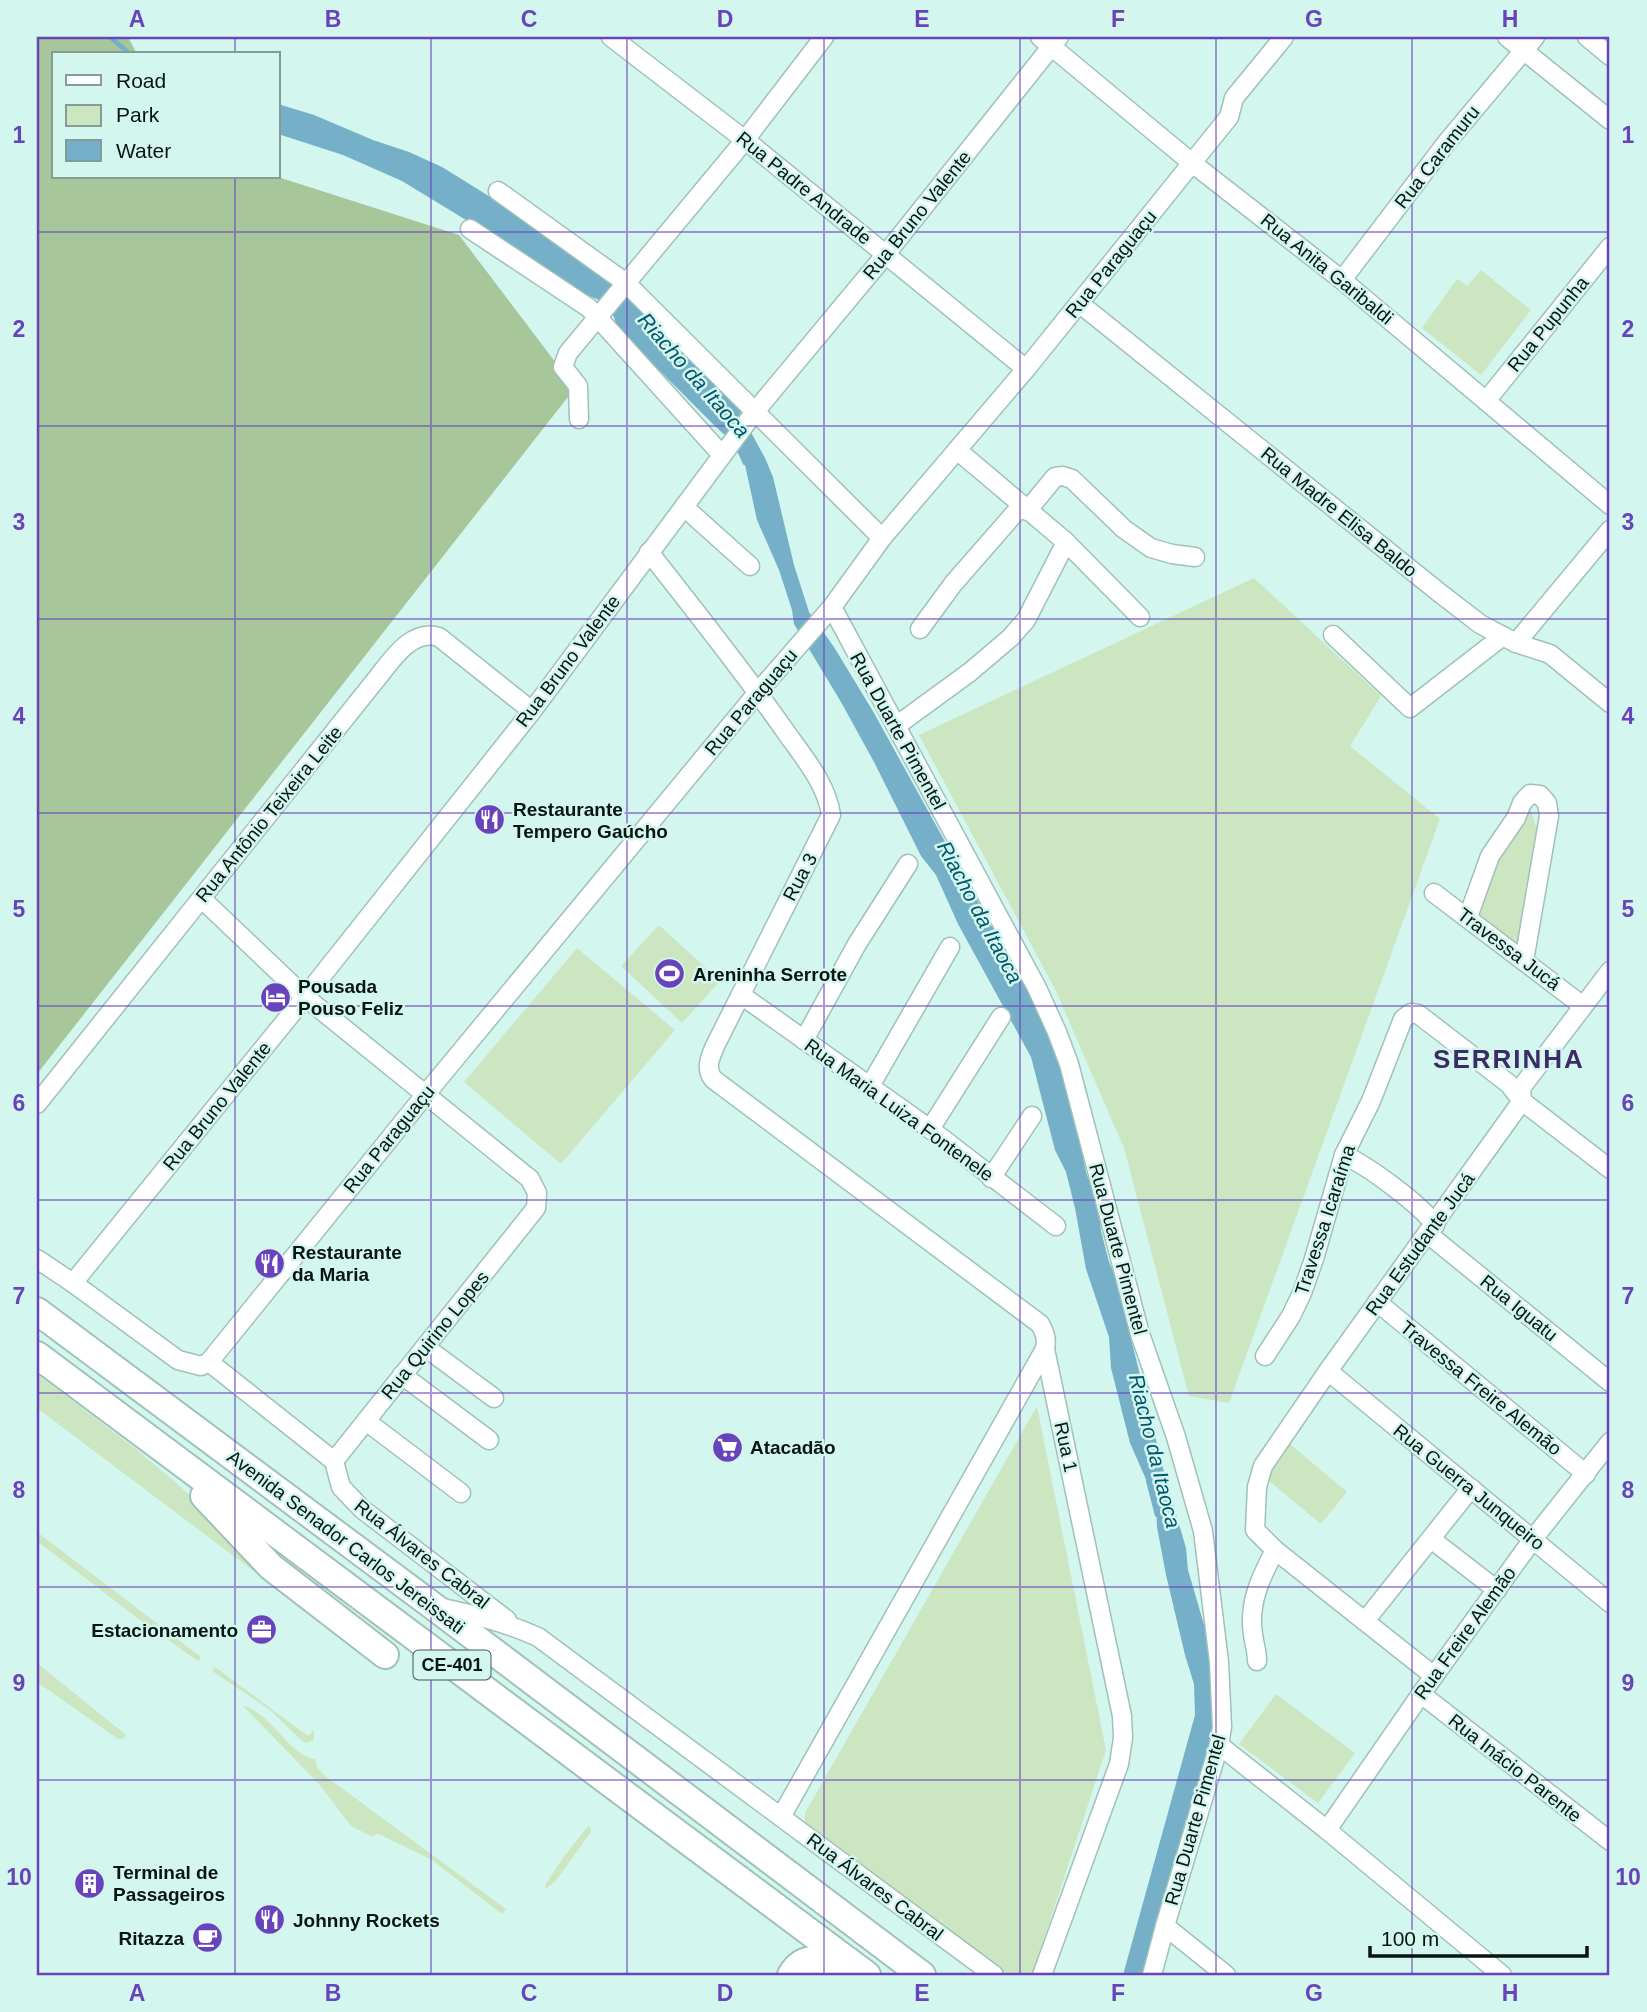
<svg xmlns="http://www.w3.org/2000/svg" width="1647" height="2012" viewBox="0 0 1647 2012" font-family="Arial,sans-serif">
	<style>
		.green { fill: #cde6c2 }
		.forest { fill: #a7c699 }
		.water { fill: #75b0c8 }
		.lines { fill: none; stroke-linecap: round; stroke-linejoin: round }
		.stream { stroke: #75b0c8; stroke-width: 4.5 }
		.minor-casing { stroke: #9fc1b9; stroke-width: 21 }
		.primary-casing { stroke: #9fc1b9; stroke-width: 30 }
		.minor { stroke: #fff; stroke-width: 18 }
		.primary { stroke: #fff; stroke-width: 26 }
		.grid { fill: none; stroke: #6843bb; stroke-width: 2; stroke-opacity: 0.55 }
		.labels { text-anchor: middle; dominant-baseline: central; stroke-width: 5; stroke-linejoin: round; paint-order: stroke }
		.shield { fill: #d3f6ee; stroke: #455854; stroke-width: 2 }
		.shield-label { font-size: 18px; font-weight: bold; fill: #081512 }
		.street-label { font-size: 19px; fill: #081512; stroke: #d3f6ee }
		.poi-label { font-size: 19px; font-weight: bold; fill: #081512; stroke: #d3f6ee; text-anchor: start }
		.water-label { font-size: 21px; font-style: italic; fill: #00566e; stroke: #d3f6ee }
		.district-label { font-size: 26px; font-weight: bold; letter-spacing: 2px; fill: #3b2b66; stroke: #d3f6ee }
		.neatline { fill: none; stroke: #6843bb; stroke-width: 2.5 }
		.grid-label { font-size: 23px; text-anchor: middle; font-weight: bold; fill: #6843bb }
	</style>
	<rect width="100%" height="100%" fill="#d3f6ee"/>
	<!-- green -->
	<g class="green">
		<path d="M1481 270 1531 310 1481 375 1422 328 1457 279 1467 286Z"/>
		<path d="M1254 578 1381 696 1350 746 1440 819 1229 1403 1189 1396 1124 1148 1055 989 919 735Z"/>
		<path d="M1530 808 1537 829 1538 861 1518 945 1473 910 1497 854Z"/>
		<path d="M659 925 720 981 682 1023 621 966Z"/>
		<path d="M577 948 675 1030 561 1164 464 1082Z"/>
		<path d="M37 1374 132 1446 174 1481 369 1658 37 1408Z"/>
		<path d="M1037 1406 1106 1750 1032 1975H1009L805 1824V1813Z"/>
		<path d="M1290 1444 1347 1492 1321 1524 1263 1476Z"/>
		<path d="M37 1532 201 1657 198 1661 140 1620 50 1551 37 1541Z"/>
		<path d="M37 1663 126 1735 123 1739H118L37 1682Z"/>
		<path d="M215 1667 308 1736 314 1730V1740L306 1743 302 1741 270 1710 212 1671Z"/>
		<path d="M1276 1694 1355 1753 1318 1803 1239 1744Z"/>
		<path d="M243 1706C272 1713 288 1755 315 1759L318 1769 325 1776 506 1909 502 1914 432 1860 381 1835 376 1834 373 1837 351 1826 319 1784Z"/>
		<path d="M588 1826 591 1828V1832L555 1882 545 1889V1885L563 1858Z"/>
	</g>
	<!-- forest -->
	<path class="forest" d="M37 37H128L137 54H54V177H278L459 235 575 388 37 1074Z"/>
	<!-- water -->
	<path class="water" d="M278 104 314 115 373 140 409 152 442 167 582 254 608 282 629 299 641 301 737 403 741 414 765 458 773 477 794 565 809 612 834 647 874 713 1049 1030 1071 1101 1086 1172 1099 1209 1101 1231 1109 1262 1116 1278 1167 1484 1186 1548 1188 1570 1212 1652 1216 1709 1208 1748 1183 1830 1172 1880 1146 1975H1123L1195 1715 1194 1684 1185 1655 1166 1575 1157 1527 1156 1502 1130 1443 1111 1368 1109 1337 1086 1269 1075 1208 1066 1172 1055 1150 1031 1057 958 924 936 875 921 856 874 762 841 702 794 624 792 610 779 570 757 520 742 451 715 426 617 328 614 317 597 299 577 292 512 248 402 181 343 155 278 134Z"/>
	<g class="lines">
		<!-- stream -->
		<g class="stream">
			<path d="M110 37 130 54"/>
			<path d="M736 443 745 463"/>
			<path d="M1148 1480 1157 1515"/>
		</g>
		<defs>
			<g id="minor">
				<path d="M611 37 754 147 1026 369"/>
				<path d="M1040 37 1192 163 1342 280 1610 505"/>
				<path d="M1507 37 1610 120"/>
				<path d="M1587 37 1610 56"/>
				<path d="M498 191 626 283 882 538"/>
				<path d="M470 229 589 308 722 455"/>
				<path d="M1342 280 1447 142 1535 37"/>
				<path d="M1079 303 1441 594 1480 624 1516 643 1550 654 1610 703"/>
				<path d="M1486 401 1610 247"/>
				<path d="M579 419 578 386 563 367 568 353 745 140 824 37"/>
				<path d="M957 450 1066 542 1140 617"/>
				<path d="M684 507 750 566"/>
				<path d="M1027 511 1055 477 1063 476 1072 479 1124 529 1151 548 1172 554 1195 557"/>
				<path d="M649 552C696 612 744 672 788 735 805 759 827 785 831 815L715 1046C710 1058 705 1068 713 1079L1040 1324C1045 1333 1047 1339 1045 1349L1122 1716 1123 1738 1119 1764 1042 1975"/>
				<path d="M832 607 1037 988 1057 1032 1069 1064 1140 1334 1176 1437 1203 1531 1219 1662 1222 1727 1219 1745 1165 1926 1152 1975"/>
				<path d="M920 629 953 584 1021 506"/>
				<path d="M1333 635 1410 708 1503 636"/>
				<path d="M1516 643 1610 530"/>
				<path d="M896 726 970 672 1010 638 1026 620 1066 542"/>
				<path d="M1434 893 1583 1006"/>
				<path d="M202 899 305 997 530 1179 537 1193 536 1208 334 1461"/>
				<path d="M1468 917 1490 856 1516 818 1522 803 1530 794 1540 795 1547 803 1549 816 1524 961"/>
				<path d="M741 995 930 1129 1056 1226"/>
				<path d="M804 1040 857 944 908 864"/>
				<path d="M870 1086 950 947"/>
				<path d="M37 1104 374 682C390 663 410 628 439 637L532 711"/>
				<path d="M930 1129 1001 1017"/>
				<path d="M1344 1155C1368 1166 1420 1204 1435 1225"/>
				<path d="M991 1178 1032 1116"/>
				<path d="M1428 1234 1610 1382"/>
				<path d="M37 1259 73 1283 178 1360 201 1366 209 1362 425 1095 758 692 832 607 882 538 1026 369 1229 117 1234 98 1284 37"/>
				<path d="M73 1283 305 997 532 711 753 414 886 254 1059 37"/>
				<path d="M1377 1302 1586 1474"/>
				<path d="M425 1347 494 1398"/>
				<path d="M1265 1356 1291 1316 1302 1293 1314 1259 1344 1155 1371 1101 1403 1019 1411 1013 1418 1014 1509 1084 1522 1101 1610 1169"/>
				<path d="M209 1362 334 1461 341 1487 362 1509 507 1620"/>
				<path d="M1328 1371 1610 1603"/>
				<path d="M402 1375 489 1440"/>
				<path d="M366 1421 461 1493"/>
				<path d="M1431 1539 1497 1590"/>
				<path d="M438 1607C473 1614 505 1622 538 1637L994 1975"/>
				<path d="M1365 1621 1471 1488"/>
				<path d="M1257 1661C1257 1651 1254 1643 1253 1634 1248 1603 1261 1577 1275 1550"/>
				<path d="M1434 1676 1275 1550 1255 1530 1257 1487 1263 1466 1328 1371 1522 1101 1521 1088 1610 971"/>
				<path d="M1421 1694 1610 1841"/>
				<path d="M1219 1745 1327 1830 1502 1975"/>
				<path d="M781 1817 1045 1349"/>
				<path d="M1327 1830 1421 1694 1533 1539 1610 1442"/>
				<path d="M1165 1926 1226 1975"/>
			</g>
			<g id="primary">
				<path d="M37 1311 433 1606 922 1975"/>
				<path d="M37 1355 867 1975"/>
				<path d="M204 1496 271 1567 385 1655"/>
				<path d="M791 1975C805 1951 827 1961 849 1967"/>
			</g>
		</defs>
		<!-- minor casing -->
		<use href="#minor" class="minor-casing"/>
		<!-- primary casing -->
		<use href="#primary" class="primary-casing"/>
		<!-- minor -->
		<use href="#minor" class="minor"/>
		<!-- primary -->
		<use href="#primary" class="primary"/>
	</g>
	<!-- grid -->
	<path class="grid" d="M235 37V54M431 37V1975M627 37V1975M824 37V1975M1020 37V1975M1216 37V1975M1412 37V1975M235 177V1975M37 232H1610M37 426H1610M37 619H1610M37 813H1610M37 1006H1610M37 1200H1610M37 1393H1610M37 1587H1610M37 1780H1610"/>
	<!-- icons -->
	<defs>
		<symbol id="restaurant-disc" viewBox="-11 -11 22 22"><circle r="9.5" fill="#6843bb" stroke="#d3f6ee"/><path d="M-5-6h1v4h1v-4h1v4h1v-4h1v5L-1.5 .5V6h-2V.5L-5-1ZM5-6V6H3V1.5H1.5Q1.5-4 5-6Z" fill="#fff"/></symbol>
		<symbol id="stadium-disc" viewBox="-11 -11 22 22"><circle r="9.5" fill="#6843bb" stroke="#d3f6ee"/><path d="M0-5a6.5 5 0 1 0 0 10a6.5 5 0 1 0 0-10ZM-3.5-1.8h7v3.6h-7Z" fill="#fff"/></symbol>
		<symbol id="hotel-disc" viewBox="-11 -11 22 22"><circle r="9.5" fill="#6843bb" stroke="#d3f6ee"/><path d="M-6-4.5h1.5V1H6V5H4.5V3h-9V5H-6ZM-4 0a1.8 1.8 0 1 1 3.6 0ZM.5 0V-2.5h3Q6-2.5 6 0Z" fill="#fff"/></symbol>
		<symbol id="supermarket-disc" viewBox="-11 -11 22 22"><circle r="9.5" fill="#6843bb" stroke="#d3f6ee"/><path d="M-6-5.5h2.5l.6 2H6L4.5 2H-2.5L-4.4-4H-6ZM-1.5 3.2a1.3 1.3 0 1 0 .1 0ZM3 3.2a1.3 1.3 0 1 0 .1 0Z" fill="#fff"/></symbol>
		<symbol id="office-disc" viewBox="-11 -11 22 22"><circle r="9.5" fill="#6843bb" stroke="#d3f6ee"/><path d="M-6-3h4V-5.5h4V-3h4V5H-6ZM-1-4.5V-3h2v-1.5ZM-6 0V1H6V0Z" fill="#fff"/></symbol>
		<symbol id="building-disc" viewBox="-11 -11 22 22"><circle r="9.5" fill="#6843bb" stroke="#d3f6ee"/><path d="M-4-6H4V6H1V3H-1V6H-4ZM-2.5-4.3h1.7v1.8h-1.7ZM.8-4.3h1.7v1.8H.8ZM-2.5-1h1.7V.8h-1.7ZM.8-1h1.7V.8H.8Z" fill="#fff"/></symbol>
		<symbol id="cafe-disc" viewBox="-11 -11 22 22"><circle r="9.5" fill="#6843bb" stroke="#d3f6ee"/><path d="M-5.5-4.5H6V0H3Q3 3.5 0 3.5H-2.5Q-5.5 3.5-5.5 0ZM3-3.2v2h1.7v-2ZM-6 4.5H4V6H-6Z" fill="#fff"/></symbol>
	</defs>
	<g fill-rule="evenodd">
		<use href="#restaurant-disc" x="472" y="802" width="35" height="35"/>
		<use href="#stadium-disc" x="652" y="956" width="35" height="35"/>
		<use href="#hotel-disc" x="258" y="980" width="35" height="35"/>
		<use href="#restaurant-disc" x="252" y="1246" width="35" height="35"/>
		<use href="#supermarket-disc" x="710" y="1430" width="35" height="35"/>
		<use href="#office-disc" x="244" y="1612" width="35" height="35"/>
		<use href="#building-disc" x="72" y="1866" width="35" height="35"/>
		<use href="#restaurant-disc" x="252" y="1902" width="35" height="35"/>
		<use href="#cafe-disc" x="190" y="1920" width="35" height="35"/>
	</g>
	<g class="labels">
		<!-- shield labels -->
		<rect class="shield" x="413.5" y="1650.5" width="77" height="29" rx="5"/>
		<g class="shield-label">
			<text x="452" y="1665">CE-401</text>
		</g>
		<!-- street labels -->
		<g class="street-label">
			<text transform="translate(1437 157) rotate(-52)">Rua Caramuru</text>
			<text transform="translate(804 188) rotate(39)">Rua Padre Andrade</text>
			<text transform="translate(917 215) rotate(-51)">Rua Bruno Valente</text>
			<text transform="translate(1111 264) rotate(-51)">Rua Paraguaçu</text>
			<text transform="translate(1327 269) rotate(39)">Rua Anita Garibaldi</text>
			<text transform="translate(1548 324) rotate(-51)">Rua Pupunha</text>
			<text transform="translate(1339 512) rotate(39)">Rua Madre Elisa Baldo</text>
			<text transform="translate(568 661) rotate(-53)">Rua Bruno Valente</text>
			<text transform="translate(751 702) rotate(-50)">Rua Paraguaçu</text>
			<text transform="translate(898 731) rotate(61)">Rua Duarte Pimentel</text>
			<text transform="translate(269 814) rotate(-51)">Rua Antônio Teixeira Leite</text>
			<text transform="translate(800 877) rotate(-62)">Rua 3</text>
			<text transform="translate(1509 949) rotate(37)">Travessa Jucá</text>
			<text transform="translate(217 1106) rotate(-51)">Rua Bruno Valente</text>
			<text transform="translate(899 1110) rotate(36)">Rua Maria Luiza Fontenele</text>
			<text transform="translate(389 1139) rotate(-51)">Rua Paraguaçu</text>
			<text transform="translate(1325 1220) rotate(-72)">Travessa Icaraíma</text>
			<text transform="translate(1420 1244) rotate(-54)">Rua Estudante Jucá</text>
			<text transform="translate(1118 1249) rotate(75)">Rua Duarte Pimentel</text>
			<text transform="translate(1519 1308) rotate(39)">Rua Iguatu</text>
			<text transform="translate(435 1335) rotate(-51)">Rua Quirino Lopes</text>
			<text transform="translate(1481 1388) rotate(39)">Travessa Freire Alemão</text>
			<text transform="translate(1066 1447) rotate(78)">Rua 1</text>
			<text transform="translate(1469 1487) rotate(39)">Rua Guerra Junqueiro</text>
			<text transform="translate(346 1542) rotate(37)">Avenida Senador Carlos Jereissati</text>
			<text transform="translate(422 1554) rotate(38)">Rua Álvares Cabral</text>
			<text transform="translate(1465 1633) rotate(-54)">Rua Freire Alemão</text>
			<text transform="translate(1515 1768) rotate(38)">Rua Inácio Parente</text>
			<text transform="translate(1195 1820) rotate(-74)">Rua Duarte Pimentel</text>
			<text transform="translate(875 1887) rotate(37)">Rua Álvares Cabral</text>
		</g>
		<!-- poi labels -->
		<g class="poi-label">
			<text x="513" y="809">Restaurante<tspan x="513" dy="22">Tempero Gaúcho</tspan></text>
			<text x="693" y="974">Areninha Serrote</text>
			<text x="298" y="986">Pousada<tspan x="298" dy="22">Pouso Feliz</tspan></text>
			<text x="292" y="1252">Restaurante<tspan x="292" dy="22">da Maria</tspan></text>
			<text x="750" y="1447">Atacadão</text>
			<text x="238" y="1630" text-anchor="end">Estacionamento</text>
			<text x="113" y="1872">Terminal de<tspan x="113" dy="22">Passageiros</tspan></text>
			<text x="293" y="1920">Johnny Rockets</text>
			<text x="184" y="1938" text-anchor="end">Ritazza</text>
		</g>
		<!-- water labels -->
		<g class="water-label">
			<text transform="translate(694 375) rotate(49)">Riacho da Itaoca</text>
			<text transform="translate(980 912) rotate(62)">Riacho da Itaoca</text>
			<text transform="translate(1155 1451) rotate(76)">Riacho da Itaoca</text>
		</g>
		<!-- district labels -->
		<g class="district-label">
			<text x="1509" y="1059">SERRINHA</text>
		</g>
	</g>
	<!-- border -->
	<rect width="1647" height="2012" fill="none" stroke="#d3f6ee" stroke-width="77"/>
	<!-- legend -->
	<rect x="52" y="52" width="228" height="126" fill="#d3f6ee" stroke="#829c96" stroke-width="2"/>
	<rect x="66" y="75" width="35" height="10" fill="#ffffff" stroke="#829c96" stroke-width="2"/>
	<text x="116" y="88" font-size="21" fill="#081512">Road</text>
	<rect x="66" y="105" width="35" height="21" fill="#cde6c2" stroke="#829c96" stroke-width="2"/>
	<text x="116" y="122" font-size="21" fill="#081512">Park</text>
	<rect x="66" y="140" width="35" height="21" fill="#75b0c8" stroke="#829c96" stroke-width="2"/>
	<text x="116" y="158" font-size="21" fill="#081512">Water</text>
	<!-- scale -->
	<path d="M1370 1946v10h217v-10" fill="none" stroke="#081512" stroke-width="3.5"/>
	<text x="1381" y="1946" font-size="21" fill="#081512" stroke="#d3f6ee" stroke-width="5" paint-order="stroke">100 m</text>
	<rect x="38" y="38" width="1570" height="1936" class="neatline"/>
	<g class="grid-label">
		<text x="137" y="27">A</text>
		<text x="333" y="27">B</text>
		<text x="529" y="27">C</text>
		<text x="725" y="27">D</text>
		<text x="922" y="27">E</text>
		<text x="1118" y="27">F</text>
		<text x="1314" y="27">G</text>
		<text x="1510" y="27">H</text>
		<text x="19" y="143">1</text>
		<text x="1628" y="143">1</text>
		<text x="19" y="337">2</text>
		<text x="1628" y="337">2</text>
		<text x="19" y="530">3</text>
		<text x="1628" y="530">3</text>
		<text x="19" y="724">4</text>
		<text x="1628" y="724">4</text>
		<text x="19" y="917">5</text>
		<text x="1628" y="917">5</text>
		<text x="19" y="1111">6</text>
		<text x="1628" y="1111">6</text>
		<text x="19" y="1304">7</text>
		<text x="1628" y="1304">7</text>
		<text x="19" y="1498">8</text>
		<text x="1628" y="1498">8</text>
		<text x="19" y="1691">9</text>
		<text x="1628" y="1691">9</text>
		<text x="19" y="1885">10</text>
		<text x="1628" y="1885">10</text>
		<text x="137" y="2001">A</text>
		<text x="333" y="2001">B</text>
		<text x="529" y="2001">C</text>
		<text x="725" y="2001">D</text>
		<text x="922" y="2001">E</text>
		<text x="1118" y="2001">F</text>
		<text x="1314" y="2001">G</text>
		<text x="1510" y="2001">H</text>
	</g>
</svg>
